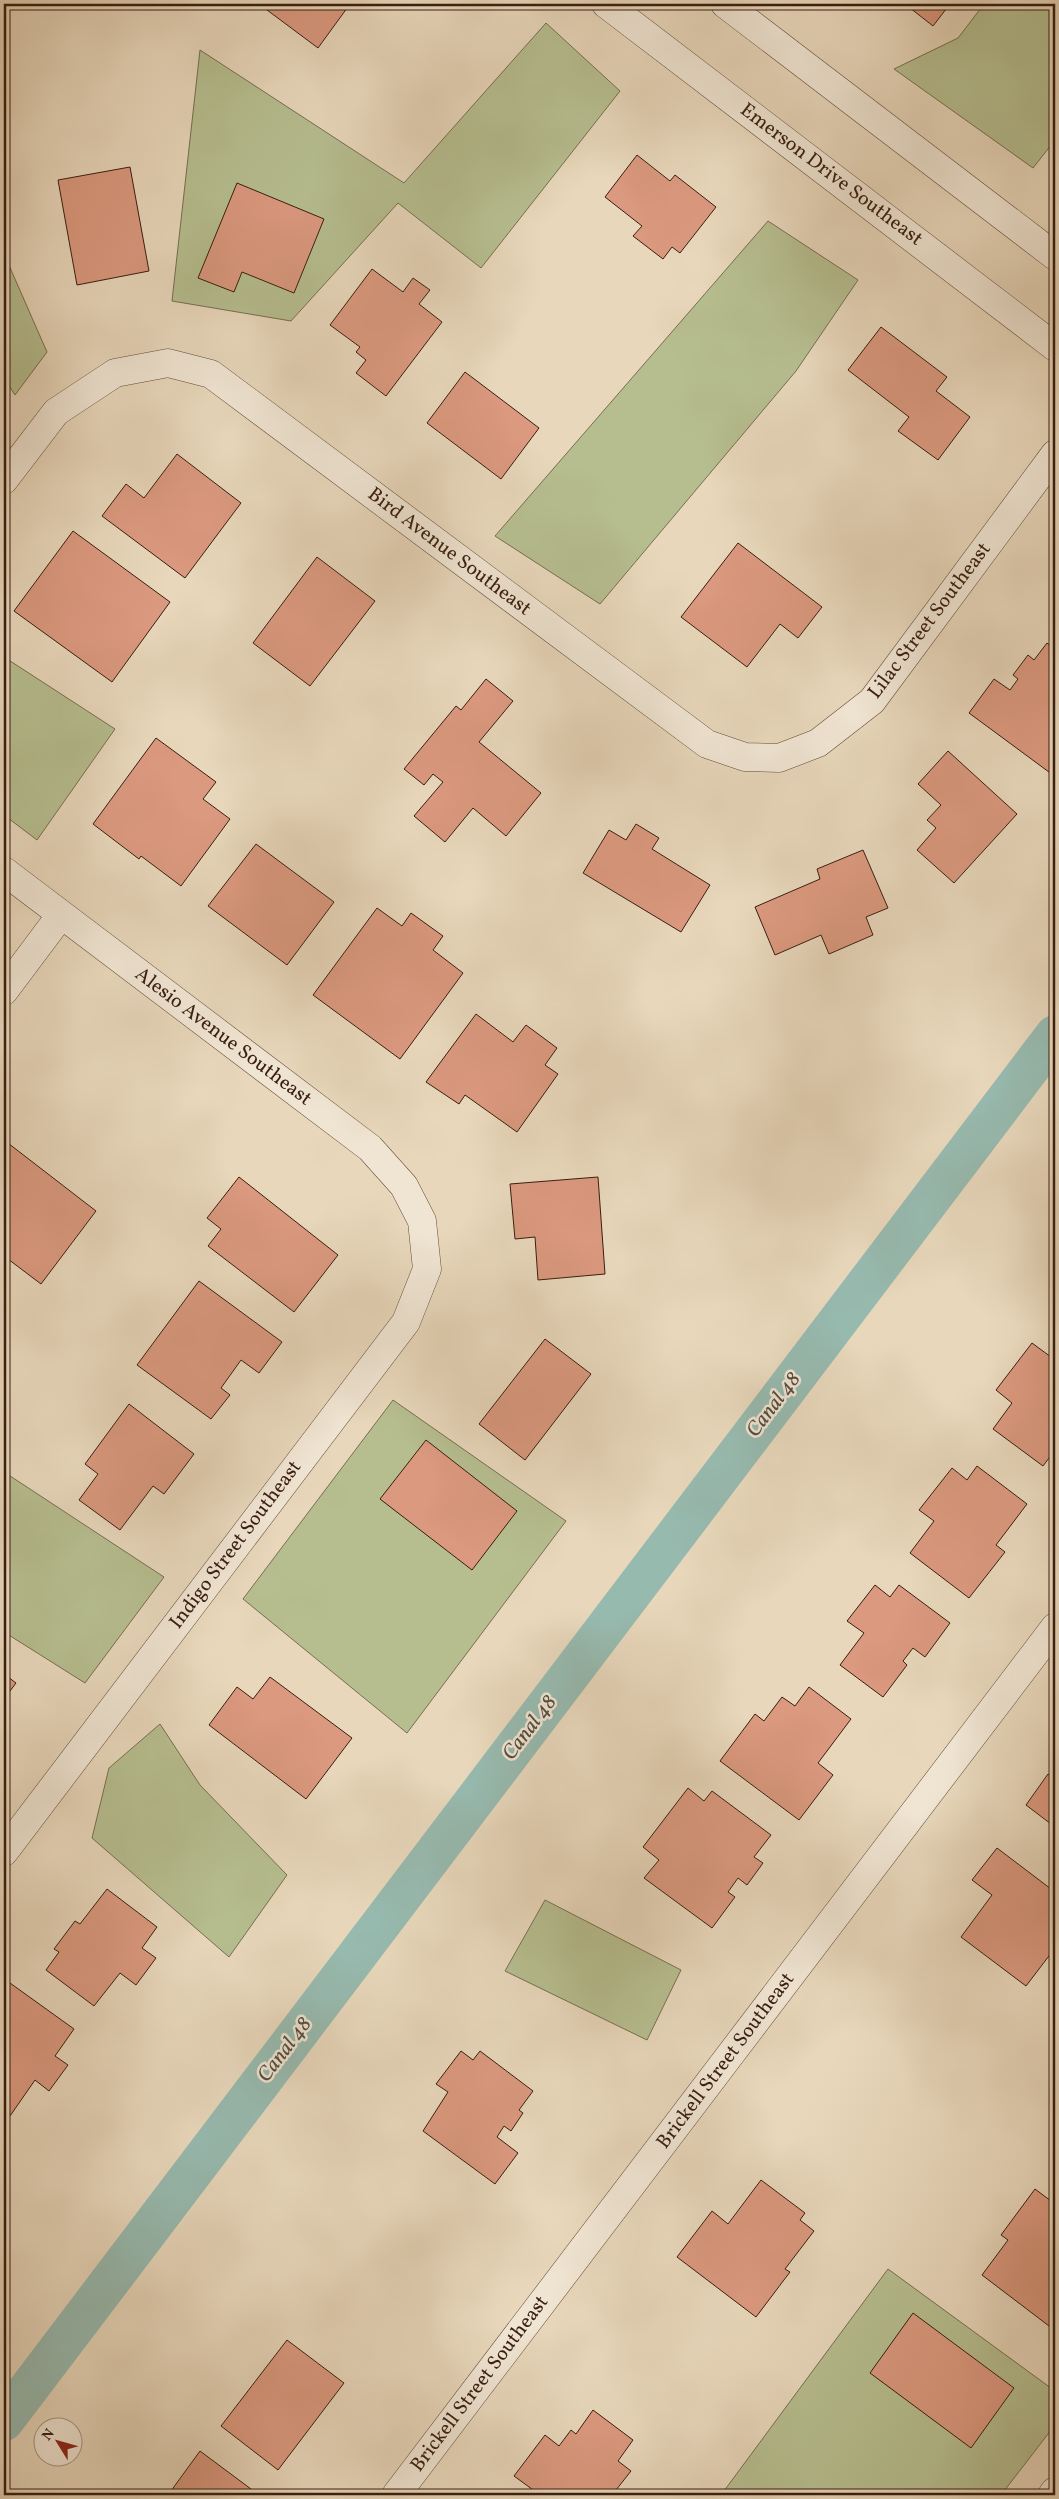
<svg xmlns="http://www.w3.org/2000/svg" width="1059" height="2499" viewBox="0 0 1059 2499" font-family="Vollkorn,serif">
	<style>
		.green { fill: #b6be90; stroke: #776e50 }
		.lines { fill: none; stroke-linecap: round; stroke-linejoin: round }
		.canal { stroke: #97baaf; stroke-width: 40 }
		.building { fill: #db997f; stroke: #381e10 }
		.minor-casing { stroke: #644c3b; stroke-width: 29 }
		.tertiary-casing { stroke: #644c3b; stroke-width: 29 }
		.minor { stroke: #f0e5d3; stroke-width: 28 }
		.tertiary { stroke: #f0e5d3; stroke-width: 28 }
		.labels { text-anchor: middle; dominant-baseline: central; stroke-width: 5; stroke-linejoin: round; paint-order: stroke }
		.street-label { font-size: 20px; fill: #381e10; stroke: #f0e5d3 }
		.water-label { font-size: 21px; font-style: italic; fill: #544d40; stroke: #f0e5d3 }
	</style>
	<rect width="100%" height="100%" fill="#e8d7bb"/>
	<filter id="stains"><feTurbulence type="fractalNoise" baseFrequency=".004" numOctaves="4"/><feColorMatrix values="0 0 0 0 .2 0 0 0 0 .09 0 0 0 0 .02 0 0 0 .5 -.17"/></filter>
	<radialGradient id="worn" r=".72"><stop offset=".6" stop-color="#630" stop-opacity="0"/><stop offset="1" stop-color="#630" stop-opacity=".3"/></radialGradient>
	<!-- green -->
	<g class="green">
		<path d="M984 4H1055V140L1033 168 894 69 958 38Z"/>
		<path d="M546 23 620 91 481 268 398 203 291 321 172 301 200 50 404 183Z"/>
		<path d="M768 221 858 280 796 371 600 604 495 536Z"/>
		<path d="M4 254 47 352 15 395 4 378Z"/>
		<path d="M4 657 115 729 37 840 4 815Z"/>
		<path d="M393 1400 566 1521 407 1733 243 1599Z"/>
		<path d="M4 1472 164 1577 85 1683 4 1632Z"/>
		<path d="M160 1724 200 1785 287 1875 229 1957 92 1838 109 1768Z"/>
		<path d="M545 1900 681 1970 647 2040 505 1971Z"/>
		<path d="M888 2269 1055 2391V2425L1001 2495H721Z"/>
	</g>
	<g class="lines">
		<!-- canal -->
		<path class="canal" d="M4 2421 1055 1035"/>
	</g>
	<!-- building -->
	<g class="building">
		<path d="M259 4H350L318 48Z"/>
		<path d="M905 4H950L933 26Z"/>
		<path d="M637 155 670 181 675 175 716 207 680 253 672 247 663 259 633 236 642 226 605 197Z"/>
		<path d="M130 167 149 271 77 285 58 180Z"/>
		<path d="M237 183 324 219 294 293 242 272 234 292 198 278Z"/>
		<path d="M372 269 403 292 413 278 430 290 419 304 442 322 386 396 356 373 366 360 356 352 360 347 330 325Z"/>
		<path d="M881 327 947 377 936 391 970 417 938 460 898 431 909 417 848 370Z"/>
		<path d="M465 372 539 428 501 479 427 423Z"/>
		<path d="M177 454 241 503 185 578 102 516 126 484 144 498Z"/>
		<path d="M73 531 170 602 112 682 14 611Z"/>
		<path d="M738 543 822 607 798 638 780 624 747 667 681 617Z"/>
		<path d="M317 557 375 601 310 686 253 643Z"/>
		<path d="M1047 643 1055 649V772L1053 775 969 713 994 679 1010 690 1018 679 1013 675 1028 655 1034 660Z"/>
		<path d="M486 679 513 701 479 742 541 793 506 836 473 808 445 842 414 816 443 782 433 774 424 785 404 769 456 706 461 710Z"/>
		<path d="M156 738 216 782 203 799 230 819 181 886 141 856 139 859 93 824Z"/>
		<path d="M948 751 1017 814 954 883 917 850 936 828 927 820 941 805 918 784Z"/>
		<path d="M636 824 659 838 652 849 710 885 681 932 583 873 609 830 626 840Z"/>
		<path d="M256 844 334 902 287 965 208 906Z"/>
		<path d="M863 850 888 908 866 917 873 935 829 954 821 935 775 955 755 907 820 879 817 869Z"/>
		<path d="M377 908 402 926 411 913 443 936 433 950 463 973 400 1059 313 995Z"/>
		<path d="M476 1014 513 1042 526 1025 557 1048 545 1065 558 1074 517 1132 465 1095 459 1104 426 1082Z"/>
		<path d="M4 1140 96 1211 41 1284 4 1256Z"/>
		<path d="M239 1177 338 1255 294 1312 208 1246 221 1229 207 1218Z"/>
		<path d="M598 1177 605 1274 538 1280 535 1237 515 1239 510 1184Z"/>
		<path d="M199 1281 282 1342 259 1373 241 1360 221 1388 230 1395 211 1419 137 1365Z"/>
		<path d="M545 1339 591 1374 525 1460 479 1424Z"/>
		<path d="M1032 1343 1055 1360V1450L1043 1466 993 1429 1012 1403 996 1390Z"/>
		<path d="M129 1404 194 1454 164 1494 153 1486 120 1530 79 1500 98 1474 85 1464Z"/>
		<path d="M426 1440 517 1511 472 1570 380 1499Z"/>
		<path d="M977 1466 1027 1504 996 1545 1005 1552 969 1598 910 1553 934 1521 919 1510 952 1468 967 1480Z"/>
		<path d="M875 1585 890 1597 899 1585 950 1623 925 1657 913 1648 903 1661 907 1665 883 1697 840 1665 864 1633 847 1621Z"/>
		<path d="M4 1674 16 1683 4 1699Z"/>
		<path d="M270 1677 352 1738 306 1799 209 1725 237 1687 253 1699Z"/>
		<path d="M809 1687 851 1719 818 1763 833 1775 799 1820 720 1761 755 1714 764 1721 782 1697 795 1706Z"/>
		<path d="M1048 1774 1055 1780V1827L1026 1805Z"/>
		<path d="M688 1788 704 1801 712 1791 771 1835 754 1857 763 1863 747 1885 738 1878 728 1892 735 1897 712 1928 644 1878 659 1860 643 1847Z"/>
		<path d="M997 1848 1055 1892V1948L1026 1986 961 1937 992 1895 972 1880Z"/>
		<path d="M107 1889 157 1927 142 1948 156 1958 136 1985 120 1973 94 2006 46 1970 59 1952 54 1949 75 1921 80 1924Z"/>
		<path d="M10 1983 74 2029 55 2056 68 2065 49 2091 35 2080 10 2116 4 2112V1992Z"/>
		<path d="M461 2051 473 2060 480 2051 533 2091 519 2110 523 2113 511 2131 504 2126 497 2137 518 2153 495 2184 423 2131 448 2092 436 2084Z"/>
		<path d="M761 2180 805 2213 800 2220 814 2231 785 2269 790 2272 756 2317 677 2257 712 2211 728 2224Z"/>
		<path d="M1035 2189 1055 2204V2318L1049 2326 982 2275 1008 2240 1001 2235Z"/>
		<path d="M913 2313 1014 2388 971 2448 870 2373Z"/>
		<path d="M287 2340 344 2383 278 2470 221 2426Z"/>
		<path d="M593 2410 633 2440 618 2461 631 2471 616 2490 624 2495H540L514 2476 545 2435 559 2446 571 2430 576 2434Z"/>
		<path d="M200 2451 259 2495H168Z"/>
	</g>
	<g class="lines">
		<defs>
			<g id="minor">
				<path d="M4 480 56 412 115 373 168 363 211 374 707 744 745 757 779 758 818 743 872 701 1055 454"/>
				<path d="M4 871 370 1148 404 1186 422 1221 427 1269 406 1322 4 1852"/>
				<path d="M4 991 61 915"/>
				<path d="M396 2495 1055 1627"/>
				<path d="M1052 2495 1055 2491"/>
			</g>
			<g id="tertiary">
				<path d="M606 4 1055 347"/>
				<path d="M725 4 1055 256"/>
			</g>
		</defs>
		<!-- minor casing -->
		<use href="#minor" class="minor-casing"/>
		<!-- tertiary casing -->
		<use href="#tertiary" class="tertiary-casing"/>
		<!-- minor -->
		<use href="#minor" class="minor"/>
		<!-- tertiary -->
		<use href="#tertiary" class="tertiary"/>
	</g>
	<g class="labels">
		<!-- street labels -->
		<g class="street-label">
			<text transform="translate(831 175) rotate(37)">Emerson Drive Southeast</text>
			<text transform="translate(449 552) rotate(37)">Bird Avenue Southeast</text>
			<text transform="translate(930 621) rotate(-53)">Lilac Street Southeast</text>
			<text transform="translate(223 1037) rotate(37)">Alesio Avenue Southeast</text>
			<text transform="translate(236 1545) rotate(-53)">Indigo Street Southeast</text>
			<text transform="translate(726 2061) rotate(-53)">Brickell Street Southeast</text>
			<text transform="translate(480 2384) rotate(-53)">Brickell Street Southeast</text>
		</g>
		<!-- water labels -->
		<g class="water-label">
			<text transform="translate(774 1405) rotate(-53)">Canal 48</text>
			<text transform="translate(530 1728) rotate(-53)">Canal 48</text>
			<text transform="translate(285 2050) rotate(-53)">Canal 48</text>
		</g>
	</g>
	<!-- margin -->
	<rect width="1059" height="2499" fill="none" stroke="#e8d7bb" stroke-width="20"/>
	<rect x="5" y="5" width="1049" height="2489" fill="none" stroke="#381e10" stroke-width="2.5"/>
	<rect x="10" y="10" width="1039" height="2479" fill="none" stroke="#381e10"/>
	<!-- north arrow -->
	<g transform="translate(58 2442) rotate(307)"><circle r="24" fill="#f0e5d3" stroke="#a69585"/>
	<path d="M0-4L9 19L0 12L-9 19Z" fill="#8f2418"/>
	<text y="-8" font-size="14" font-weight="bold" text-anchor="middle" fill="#381e10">N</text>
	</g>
	<rect width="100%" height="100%" filter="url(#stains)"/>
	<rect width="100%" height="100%" fill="url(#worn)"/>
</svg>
